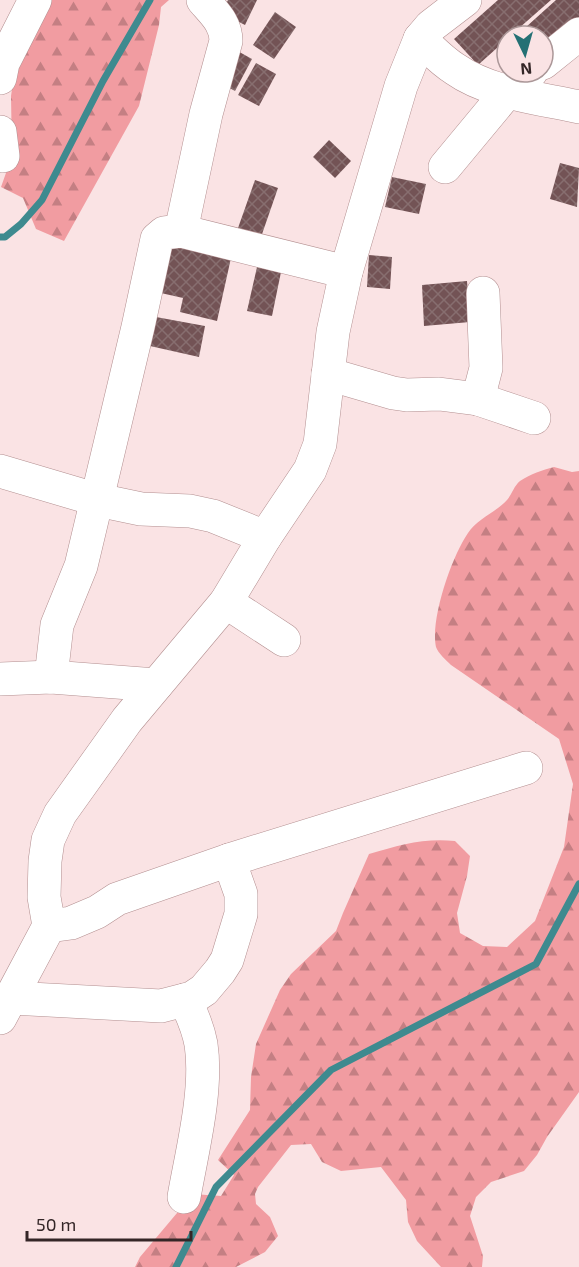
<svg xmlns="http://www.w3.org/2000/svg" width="579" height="1267" viewBox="0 0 579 1267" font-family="'Exo 2',sans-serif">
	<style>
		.forest { fill: url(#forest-firs) }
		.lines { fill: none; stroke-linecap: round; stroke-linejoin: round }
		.stream { stroke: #3e8a8f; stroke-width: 7 }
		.building { fill: url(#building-cross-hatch) }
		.minor-casing { stroke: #b38f90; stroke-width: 34 }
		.minor { stroke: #fff; stroke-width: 33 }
	</style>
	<defs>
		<pattern id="forest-firs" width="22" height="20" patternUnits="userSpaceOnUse" patternTransform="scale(1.5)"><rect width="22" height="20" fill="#f19ca1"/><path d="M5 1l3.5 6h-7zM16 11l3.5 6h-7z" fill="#c47f83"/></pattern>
		<pattern id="building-cross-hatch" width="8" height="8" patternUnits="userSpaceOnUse" patternTransform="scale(1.5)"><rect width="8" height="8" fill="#735355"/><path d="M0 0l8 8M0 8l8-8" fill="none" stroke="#876e6f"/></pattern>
	</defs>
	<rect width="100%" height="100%" fill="#fae3e4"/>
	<!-- forest -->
	<g class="forest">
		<path d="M52 0H169L161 7 159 25 139 106 64 241 36 229 23 198 1 187 12 156 11 96 14 76Z"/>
		<path d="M554 467 572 472 579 471V1092L547 1137 537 1155 524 1171 491 1182 476 1197 470 1216 483 1256 482 1267H441L417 1241 408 1222 406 1200 381 1167 341 1171 322 1162 311 1144 291 1145 258 1187 255 1194 256 1204 270 1217 278 1236 265 1252 236 1267H135L140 1257 193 1194 221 1196 234 1175 218 1160 250 1110 251 1077 256 1044 280 990 291 974 336 931 343 913 369 854C400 845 423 838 455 841L470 856 467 876 457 913 460 933 483 946 507 947 535 921 564 847 573 784 559 739 451 665C446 660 438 653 436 647 430 619 452 556 468 533 477 519 496 512 507 500 512 494 514 486 520 481 531 474 542 470 554 467Z"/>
	</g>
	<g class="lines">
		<!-- stream -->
		<g class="stream">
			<path d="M0 237H5L21 224 42 200 103 81 150 0"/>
			<path d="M176 1267 216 1187 331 1070 536 964 579 884"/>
		</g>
	</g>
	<!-- building -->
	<g class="building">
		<path d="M228 0H257L245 25 221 13Z"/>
		<path d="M498 0H551L510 36H507V39L478 65 454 39Z"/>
		<path d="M556 0H579V22L543 54V36H516Z"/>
		<path d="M275 12 296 27 274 59 253 45Z"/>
		<path d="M507 44V62L498 52Z"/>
		<path d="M234 49 252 59 235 91 222 84Z"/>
		<path d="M256 63 276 74 259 106 238 95Z"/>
		<path d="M329 140 351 161 335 178 313 157Z"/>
		<path d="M560 163 579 168 577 207 550 199Z"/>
		<path d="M392 177 426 184 419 214 385 207Z"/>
		<path d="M255 180 278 188 261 237 238 228Z"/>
		<path d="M163 242 231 258 217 321 180 312 183 298 152 291Z"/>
		<path d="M369 255 392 257 390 289 367 287Z"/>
		<path d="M257 267 281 272 272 316 247 311Z"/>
		<path d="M467 281 470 322 424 326 422 285Z"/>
		<path d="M156 317 205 326 199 357 150 346Z"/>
	</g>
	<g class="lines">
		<defs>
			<g id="minor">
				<path d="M420 39C431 49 442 61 455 69 489 93 539 98 579 107"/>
				<path d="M543 63 579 34"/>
				<path d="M0 78 3 63 35 0"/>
				<path d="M0 132 3 156"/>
				<path d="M445 167 508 91 531 72"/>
				<path d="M181 231 206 114 226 41C226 23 214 13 203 0"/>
				<path d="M328 374 393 393 407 395 439 394 478 399 534 418"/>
				<path d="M478 399 486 368 483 293"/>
				<path d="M0 471 98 500 141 509 190 511 213 516 265 537"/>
				<path d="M226 602 284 640"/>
				<path d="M51 677 57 625 81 566 138 327 157 239 164 233 181 231 346 272"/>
				<path d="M0 679 51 677 156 685"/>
				<path d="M49 926 71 923 97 912 117 899 229 860 526 768"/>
				<path d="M11 998 161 1006 192 998 204 990 220 971 227 960 241 914V894L229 860"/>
				<path d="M0 1018 49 926 44 897 45 861 48 840 60 814 127 720 226 602 265 537 310 470 320 444 333 332 346 272 401 86 420 39 431 26 465 0"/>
				<path d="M184 1197C192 1151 208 1090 201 1044 198 1028 192 1014 185 1000"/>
			</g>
		</defs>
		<!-- minor casing -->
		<use href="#minor" class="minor-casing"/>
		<!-- minor -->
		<use href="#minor" class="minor"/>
	</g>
	<!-- north arrow -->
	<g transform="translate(525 54) rotate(175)"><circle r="28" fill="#fae3e4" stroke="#ab9798" stroke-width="1.5"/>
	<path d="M0-4.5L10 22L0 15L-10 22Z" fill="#247074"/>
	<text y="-9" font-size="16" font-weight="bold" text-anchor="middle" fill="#342627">N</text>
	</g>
	<!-- scale -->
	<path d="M27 1231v9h164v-9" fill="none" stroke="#342627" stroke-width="3"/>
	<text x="36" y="1231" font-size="18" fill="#342627" stroke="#fae3e4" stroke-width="4.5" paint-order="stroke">50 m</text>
</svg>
